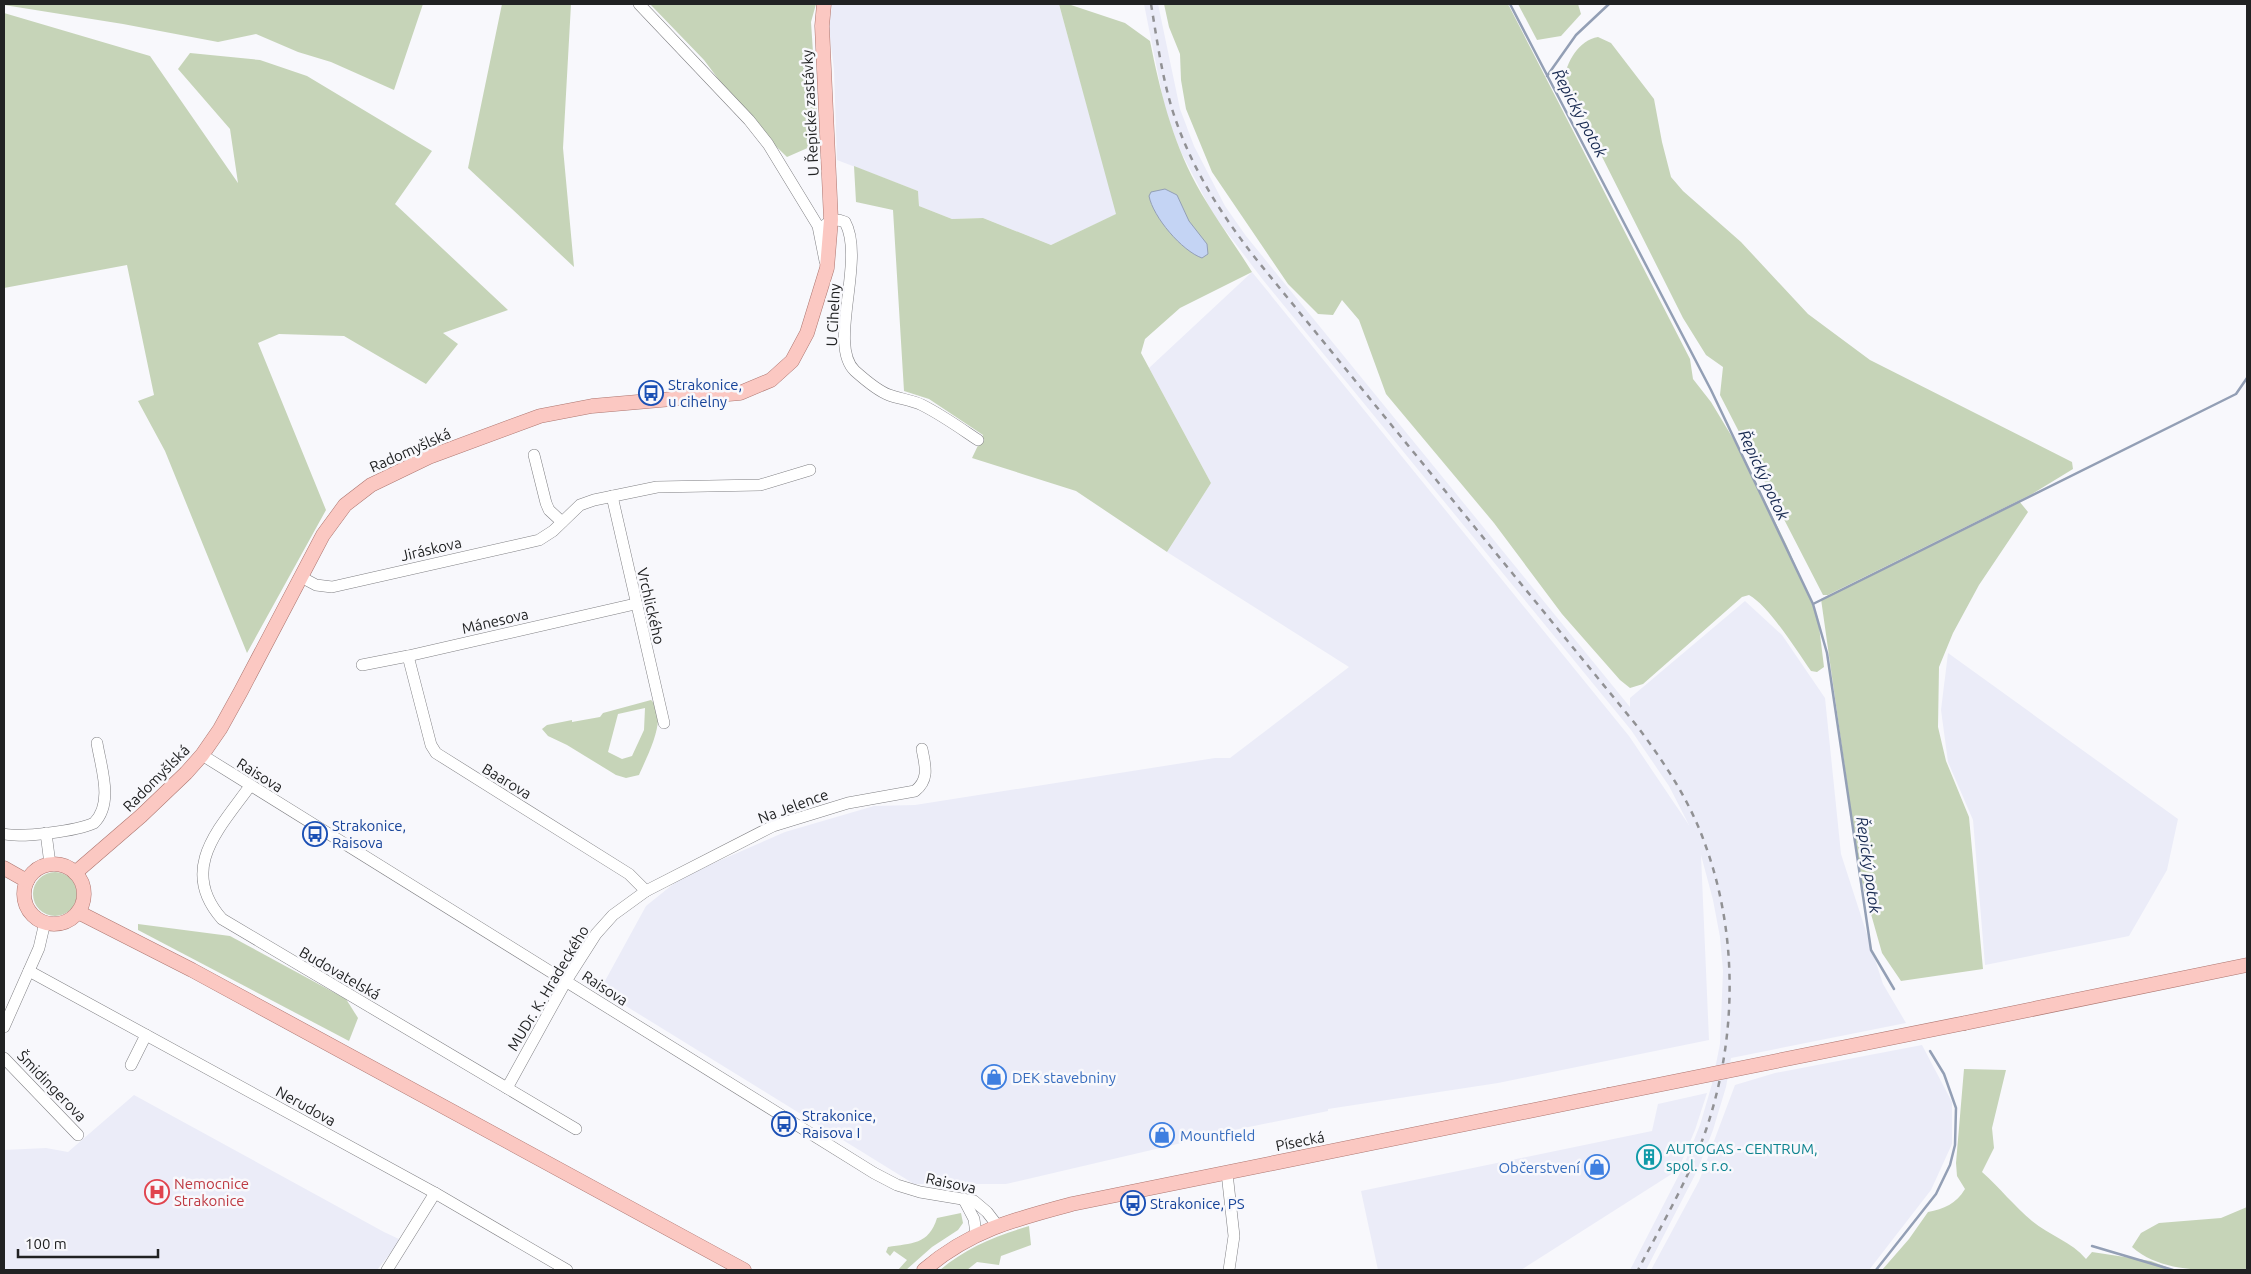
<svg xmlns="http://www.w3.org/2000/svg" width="2251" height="1274" viewBox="0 0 2251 1274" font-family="Ubuntu,sans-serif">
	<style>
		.built { fill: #ebecf8 }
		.green { fill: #c6d4b8; fill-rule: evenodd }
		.water { fill: #c4d4f4; stroke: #939fb5 }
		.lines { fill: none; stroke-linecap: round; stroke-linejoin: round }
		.stream { stroke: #939fb5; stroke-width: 2.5 }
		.minor-casing { stroke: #808084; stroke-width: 12 }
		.major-casing { stroke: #ad7670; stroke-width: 15 }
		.minor { stroke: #fff; stroke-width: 11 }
		.major { stroke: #fbc8c2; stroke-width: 14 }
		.rail { stroke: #919194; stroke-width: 2.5; stroke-dasharray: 6 6; stroke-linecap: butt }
		.major-bridge-casing { stroke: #ad7670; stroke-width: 15; stroke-linecap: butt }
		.major-bridge { stroke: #fbc8c2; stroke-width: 14 }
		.labels { text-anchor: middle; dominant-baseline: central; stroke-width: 5; stroke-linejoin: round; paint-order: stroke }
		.street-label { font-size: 15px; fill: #212223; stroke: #f8f8fc }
		.transit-label { font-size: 15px; fill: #164399; stroke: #f8f8fc; text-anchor: start }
		.shop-label { font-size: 15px; fill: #366cbe; stroke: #f8f8fc; text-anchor: start }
		.culture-label { font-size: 15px; fill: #0d838f; stroke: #f8f8fc; text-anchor: start }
		.health-label { font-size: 15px; fill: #be3a42; stroke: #f8f8fc; text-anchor: start }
		.water-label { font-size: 16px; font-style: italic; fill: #162850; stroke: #f8f8fc }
	</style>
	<rect width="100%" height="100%" fill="#f8f8fc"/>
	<!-- built -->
	<g class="built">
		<path d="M832 4H1059L1117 214 1051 245 983 218 952 219 919 206 918 191 837 160 834 70 829 29Z"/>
		<path d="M1144 4H1158L1180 109 1194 146 1225 206 1246 236 1630 707V698L1745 601 1782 635 1825 698 1841 854 1883 984 1906 1023 1731 1058 1726 1087 1713 1130 1697 1171 1646 1270H1630L1684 1165 1700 1125 1712 1084 1720 1044 1723 971 1720 937 1713 900 1701 855 1709 1040 1498 1083 1328 1109V1111L1190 1139V1141L1006 1184H914L600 990 646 906 682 877 785 832 874 806 915 805 1215 758H1230L1349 667 1167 552 1211 483 1149 368 1252 272 1629 736 1689 825 1669 786 1631 730 1263 280 1213 214 1181 152 1166 114Z"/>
		<path d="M1948 653 2178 819 2167 870 2129 936 1985 965 1973 820 1948 762 1941 710Z"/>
		<path d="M1922 1045 1952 1102V1144L1931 1190 1869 1270H1651L1699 1181 1735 1085 1775 1073Z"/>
		<path d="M1707 1093 1695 1130 1678 1170 1521 1270H1378L1361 1191 1652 1131 1658 1104Z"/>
		<path d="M134 1095 384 1232 401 1240 377 1270H4V1150L46 1148 68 1152Z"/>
	</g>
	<!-- green -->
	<g class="green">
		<path d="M4 4H423L394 90 331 62 298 52 256 34 218 42 123 24 4 5Z"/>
		<path d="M502 4H571L563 148 574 267 468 168Z"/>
		<path d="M650 4H816L811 22 819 143 787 157 749 120 704 60Z"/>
		<path d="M1059 4H1068L1125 23 1150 41C1160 91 1172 139 1196 184 1213 215 1234 243 1252 272L1180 308 1145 339 1141 353 1211 483 1167 552 1076 491 972 458 983 435 929 399 904 391 893 210 856 202 854 166 918 191 919 206 952 219 983 218 1051 245 1116 214Z"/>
		<path d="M1164 4H1508L1690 359 1693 379 1711 402 1740 450 1787 546 1818 618 1824 667 1817 672 1811 671C1797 651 1769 606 1749 595L1742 597 1643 684 1630 688 1620 680 1562 614 1494 523 1386 394 1359 320 1342 300 1333 315 1318 314 1288 284 1212 172 1186 109 1181 80 1180 54 1169 27Z"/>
		<path d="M1518 4H1578L1581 14 1561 36 1537 40Z"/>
		<path d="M4 13 150 56 238 183 230 129 178 69 190 53 260 60 307 76 432 151 395 204 508 310 443 333 458 344 426 384 344 336 279 334 258 343 326 510 247 653 165 451 138 401 154 395 127 265 4 288Z"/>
		<path d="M1598 37 1611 43 1654 99 1662 142 1671 177 1683 191 1741 242 1808 314 1870 360 2072 462 2073 469 2032 494 1828 595H1823L1720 395 1723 367 1706 355 1683 318 1564 81C1566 62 1579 40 1598 37Z"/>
		<path d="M2019 501 2028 512 1979 585 1953 633 1939 667 1938 727 1946 761 1969 817 1983 969 1901 981 1882 953 1860 875 1821 599Z"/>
		<path d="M651 700C670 715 646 758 639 775L626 778 616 775 567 745 548 736 542 729 547 725 572 720V722L600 717 603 713ZM645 708 644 730 632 756 622 759 608 752 618 714Z"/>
		<circle cx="55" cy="894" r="22"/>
		<path d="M138 924 230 936 346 999 358 1018 349 1041 138 930Z"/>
		<path d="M1964 1069 2006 1070 1992 1128 1994 1148 1982 1172C2000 1188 2014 1206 2032 1221 2049 1235 2072 1242 2086 1259L2092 1252 2151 1261 2174 1270H1882L1909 1239 1928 1212C1944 1209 1956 1204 1965 1189L1957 1176 1956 1163Z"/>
		<path d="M2247 1207V1270C2209 1270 2163 1274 2132 1247L2141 1233 2159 1223 2221 1218Z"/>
		<path d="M961 1213 963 1223 958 1230 932 1247 906 1270H898L907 1260 894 1251 890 1256 886 1252 888 1247C911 1243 929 1245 937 1218Z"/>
		<path d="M1029 1226 1031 1245 1001 1256 999 1265 977 1262 967 1270H940C967 1247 996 1236 1029 1226Z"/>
	</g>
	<!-- water -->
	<path class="water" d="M1165 189 1177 195 1189 221 1207 244 1208 254 1202 258C1182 251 1153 217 1149 196L1151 192Z"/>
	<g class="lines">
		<!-- stream -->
		<g class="stream">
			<path d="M1510 4 1711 390 1813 604 1827 653 1871 950 1894 989"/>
			<path d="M1547 76 1576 35 1609 4"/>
			<path d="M1813 604 2236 394 2247 378"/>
			<path d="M2092 1246 2173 1270"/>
			<path d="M1876 1270 1936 1194 1950 1165 1955 1145 1956 1108 1944 1074 1930 1051"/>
		</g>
		<defs>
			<g id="minor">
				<path d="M639 4 749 120 768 144 818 226 825 261"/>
				<path d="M825 225C832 219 837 219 845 222 866 260 827 345 855 371 864 379 878 391 889 395 900 399 912 400 922 405 942 415 960 428 978 440"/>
				<path d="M534 455 546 503 549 510 562 522"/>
				<path d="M612 496 664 723"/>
				<path d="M301 577 316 585 332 587 539 540 553 531 580 505 594 500 657 487 760 485 810 470"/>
				<path d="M408 656 431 745 436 753 629 874 646 891"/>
				<path d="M362 665 408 656 635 604"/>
				<path d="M202 755 874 1173 897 1185 920 1192 974 1201 987 1212 997 1225"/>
				<path d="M250 786C219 829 178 869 222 919L576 1129"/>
				<path d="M46 833 50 864"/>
				<path d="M4 834C22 838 77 831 94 823 114 803 101 768 97 743"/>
				<path d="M29 971 435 1193 567 1270"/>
				<path d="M4 1027 39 948 45 922"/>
				<path d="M4 1058 78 1135"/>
				<path d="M131 1065 146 1035"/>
				<path d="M507 1088 566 981 596 934 613 915 646 891 773 826 848 803 915 791C930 779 925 765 922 749"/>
				<path d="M1227 1173 1234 1236 1229 1270"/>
				<path d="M964 1200 974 1219 976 1234"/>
				<path d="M387 1270 435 1193"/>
			</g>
			<g id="major">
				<circle cx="54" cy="894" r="30"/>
				<path d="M4 868 27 881"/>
				<path d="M75 873 141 816 186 773 202 755 220 729 241 691 323 535 345 505 371 485 429 457 540 416 592 406 740 393 771 380 792 361 807 333 827 268 831 220 822 26 824 4"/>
				<path d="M78 912 192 970 744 1270"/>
				<path d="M1965 1023 2247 965"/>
				<path d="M924 1270C969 1231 1015 1219 1072 1204L1608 1095"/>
			</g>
		</defs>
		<!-- minor casing -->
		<use href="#minor" class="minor-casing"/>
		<!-- major casing -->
		<use href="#major" class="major-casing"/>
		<!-- minor -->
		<use href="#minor" class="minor"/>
		<!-- major -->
		<use href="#major" class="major"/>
		<!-- rail -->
		<path class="rail" d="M1151 4C1157 40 1162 77 1173 112 1193 174 1228 225 1269 275L1637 726C1664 762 1690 801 1705 844 1738 934 1737 1036 1707 1127 1690 1177 1662 1224 1638 1270"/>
		<defs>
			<path id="major-bridge" d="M1608 1095 1965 1023"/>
		</defs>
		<!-- major-bridge casing -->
		<use href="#major-bridge" class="major-bridge-casing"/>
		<!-- major-bridge -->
		<use href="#major-bridge" class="major-bridge"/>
	</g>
	<!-- icons -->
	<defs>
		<symbol id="bus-ring" viewBox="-11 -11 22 22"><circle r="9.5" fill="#f8f8fc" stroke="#1a4fb4" stroke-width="1.5"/><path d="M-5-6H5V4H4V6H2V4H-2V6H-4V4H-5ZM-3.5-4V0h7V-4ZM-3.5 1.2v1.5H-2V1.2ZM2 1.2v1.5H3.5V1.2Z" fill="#1a4fb4"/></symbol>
		<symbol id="shop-ring" viewBox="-11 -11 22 22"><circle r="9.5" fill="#f8f8fc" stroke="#3f7fe0" stroke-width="1.5"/><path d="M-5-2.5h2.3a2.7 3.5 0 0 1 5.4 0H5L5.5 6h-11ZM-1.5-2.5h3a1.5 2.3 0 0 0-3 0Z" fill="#3f7fe0"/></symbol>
		<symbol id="building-ring" viewBox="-11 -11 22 22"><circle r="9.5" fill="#f8f8fc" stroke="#0f9aa8" stroke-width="1.5"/><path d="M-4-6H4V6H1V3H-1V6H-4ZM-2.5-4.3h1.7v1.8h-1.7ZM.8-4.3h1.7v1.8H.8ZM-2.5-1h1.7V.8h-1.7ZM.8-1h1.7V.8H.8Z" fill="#0f9aa8"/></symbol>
		<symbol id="hospital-ring" viewBox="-11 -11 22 22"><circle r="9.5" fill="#f8f8fc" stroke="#e0444e" stroke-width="1.5"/><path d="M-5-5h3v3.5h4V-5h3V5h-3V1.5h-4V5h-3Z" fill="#e0444e"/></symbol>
	</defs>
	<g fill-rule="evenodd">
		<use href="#bus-ring" x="637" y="379" width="28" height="28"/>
		<use href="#bus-ring" x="301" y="820" width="28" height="28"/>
		<use href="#shop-ring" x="980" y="1063" width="28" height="28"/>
		<use href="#bus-ring" x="770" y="1110" width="28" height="28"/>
		<use href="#shop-ring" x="1148" y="1121" width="28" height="28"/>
		<use href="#building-ring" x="1635" y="1143" width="28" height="28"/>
		<use href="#shop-ring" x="1583" y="1153" width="28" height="28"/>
		<use href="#hospital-ring" x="143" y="1178" width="28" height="28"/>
		<use href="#bus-ring" x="1119" y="1189" width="28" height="28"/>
	</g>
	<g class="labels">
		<!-- street labels -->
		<g class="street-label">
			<text transform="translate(810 113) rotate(-93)">U Řepické zastávky</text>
			<text transform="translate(833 315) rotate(-87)">U Cihelny</text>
			<text transform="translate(410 450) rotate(-24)">Radomyšlská</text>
			<text transform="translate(431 549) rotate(-13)">Jiráskova</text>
			<text transform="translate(651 606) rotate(77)">Vrchlického</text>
			<text transform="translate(495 621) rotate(-13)">Mánesova</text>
			<text transform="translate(260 775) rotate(32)">Raisova</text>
			<text transform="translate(156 778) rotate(-45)">Radomyšlská</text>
			<text transform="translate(507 781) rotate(31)">Baarova</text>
			<text transform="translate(793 806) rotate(-20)">Na Jelence</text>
			<text transform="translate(340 973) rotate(30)">Budovatelská</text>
			<text transform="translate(548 988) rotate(-59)">MUDr. K. Hradeckého</text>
			<text transform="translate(605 988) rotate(33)">Raisova</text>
			<text transform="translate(52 1086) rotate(46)">Šmidingerova</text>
			<text transform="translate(306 1106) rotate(29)">Nerudova</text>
			<text transform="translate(1300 1141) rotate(-11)">Písecká</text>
			<text transform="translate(951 1183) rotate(12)">Raisova</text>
		</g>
		<!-- transit labels -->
		<g class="transit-label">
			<text x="668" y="384">Strakonice,<tspan x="668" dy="17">u cihelny</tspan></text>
			<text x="332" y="825">Strakonice,<tspan x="332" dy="17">Raisova</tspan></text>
			<text x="802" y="1115">Strakonice,<tspan x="802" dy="17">Raisova I</tspan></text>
			<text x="1150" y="1203">Strakonice, PS</text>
		</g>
		<!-- shop labels -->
		<g class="shop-label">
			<text x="1012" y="1077">DEK stavebniny</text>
			<text x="1180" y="1135">Mountfield</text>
			<text x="1580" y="1167" text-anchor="end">Občerstvení</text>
		</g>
		<!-- culture labels -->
		<g class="culture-label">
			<text x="1666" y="1148">AUTOGAS - CENTRUM,<tspan x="1666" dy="17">spol. s r.o.</tspan></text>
		</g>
		<!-- health labels -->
		<g class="health-label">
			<text x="174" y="1183">Nemocnice<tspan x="174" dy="17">Strakonice</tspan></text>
		</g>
		<!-- water labels -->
		<g class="water-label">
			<text transform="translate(1580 113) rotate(62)">Řepický potok</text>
			<text transform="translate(1764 475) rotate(65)">Řepický potok</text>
			<text transform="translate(1869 865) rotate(82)">Řepický potok</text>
		</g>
	</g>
	<!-- border -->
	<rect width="2251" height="1274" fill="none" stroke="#212223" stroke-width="10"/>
	<!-- scale -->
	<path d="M18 1249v8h140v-8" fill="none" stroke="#212223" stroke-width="2.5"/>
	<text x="25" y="1249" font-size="15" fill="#212223" stroke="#f8f8fc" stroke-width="4" paint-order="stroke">100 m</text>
</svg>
